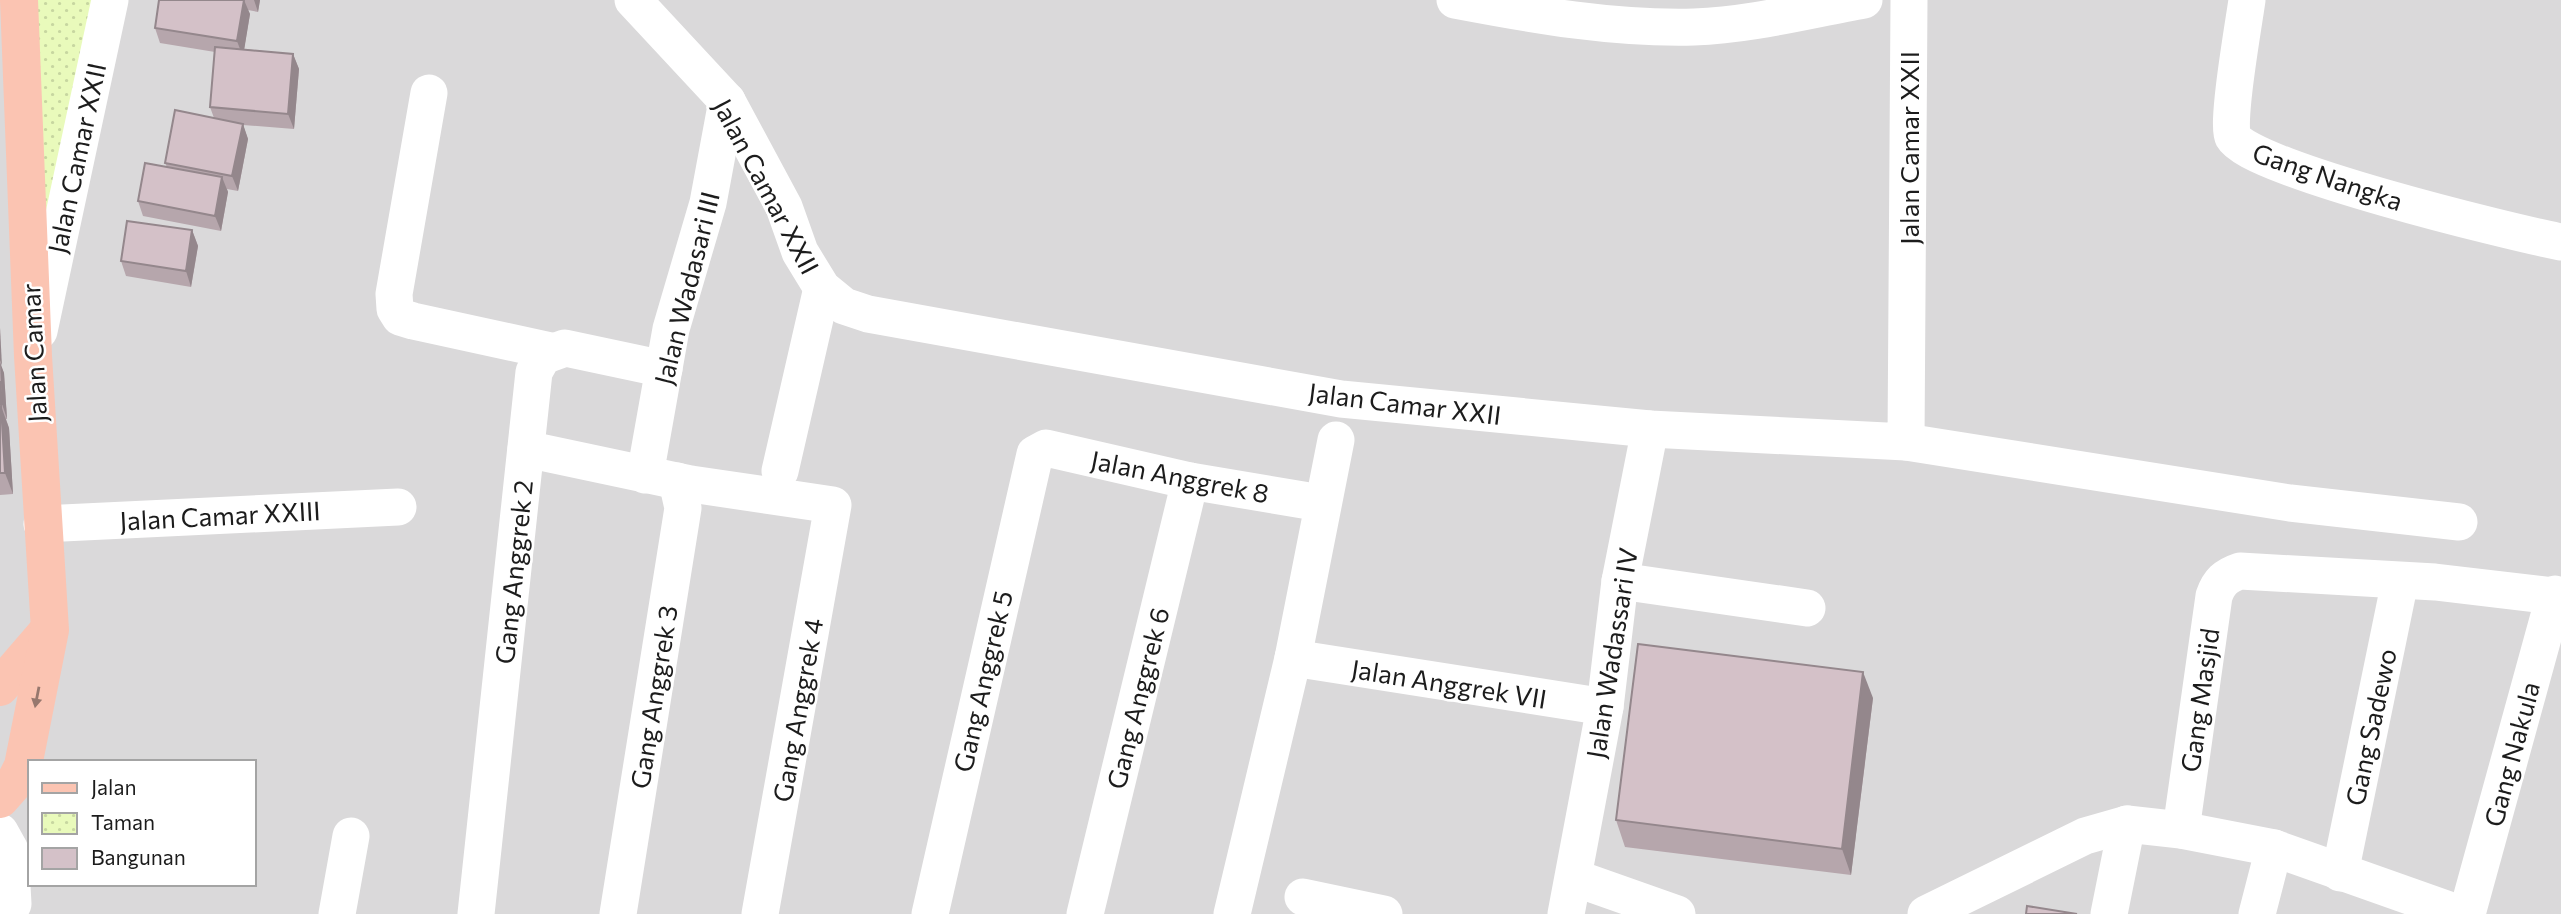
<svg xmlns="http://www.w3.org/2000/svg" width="2561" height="914" viewBox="0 0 2561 914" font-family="Commissioner,sans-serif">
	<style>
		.residential { fill: #dad9da; fill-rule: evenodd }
		.park { fill: url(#park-dots) }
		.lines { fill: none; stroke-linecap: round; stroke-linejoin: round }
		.street { stroke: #fff; stroke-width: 37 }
		.secondary { stroke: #fbc4b2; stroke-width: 38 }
		.wall { fill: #b6a6ac }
		.shaded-wall { fill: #94878c }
		.building { fill: #d4c1c8; stroke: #94878c; stroke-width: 2 }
		.oneway { fill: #97786e }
		.labels { text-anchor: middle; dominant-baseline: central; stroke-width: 5; stroke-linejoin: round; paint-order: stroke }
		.street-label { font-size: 26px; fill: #1c1c1c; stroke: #fff }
	</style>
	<defs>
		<pattern id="park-dots" width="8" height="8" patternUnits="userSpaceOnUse" patternTransform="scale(1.75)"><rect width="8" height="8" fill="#e9fabb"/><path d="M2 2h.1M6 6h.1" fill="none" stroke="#c7d6a0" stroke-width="1.8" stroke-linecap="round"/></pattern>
	</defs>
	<rect width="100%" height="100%" fill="#eee1e3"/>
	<!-- residential -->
	<path class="residential" d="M0 0H2561V914H0ZM30 762H254V884H30Z"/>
	<!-- park -->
	<path class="park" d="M21 0H104L34 347Z"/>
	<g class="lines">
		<!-- street -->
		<g class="street">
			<path d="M633 0 727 101 784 207 800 252 822 288 844 306 868 314 1341 399 1650 429 1906 442 1909 0"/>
			<path d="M1455 0C1534 15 1613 29 1694 27 1751 25 1808 10 1864 0"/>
			<path d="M2247 0C2244 22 2226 124 2233 137 2251 169 2514 233 2561 242"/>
			<path d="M429 93 394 294 395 309 400 317 413 321 551 351"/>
			<path d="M39 331 110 0"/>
			<path d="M1906 442 2290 503 2459 522"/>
			<path d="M526 449 691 484 833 505 760 914"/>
			<path d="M780 471 822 288"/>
			<path d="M645 475 671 329 708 203 727 101"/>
			<path d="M42 524 398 507"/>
			<path d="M1620 581 1807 608"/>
			<path d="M1293 658 1605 707"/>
			<path d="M2181 830 2214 596C2219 582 2225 576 2240 571L2435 582 2561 597"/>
			<path d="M0 832 10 850 13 904"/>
			<path d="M2340 873 2400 581"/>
			<path d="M1575 878 1677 914"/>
			<path d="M1303 897 1384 914"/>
			<path d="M337 914 351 836"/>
			<path d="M476 914 534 372 543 356 565 348 664 369"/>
			<path d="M618 914 683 508 677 481"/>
			<path d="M930 914 1035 454 1046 448 1190 481 1321 503"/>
			<path d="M1085 914 1190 481"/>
			<path d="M1232 914 1293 658 1336 440"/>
			<path d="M1566 914 1605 707 1620 581 1650 429"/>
			<path d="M1926 914 2085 836 2127 824 2181 830 2274 848 2460 914"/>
			<path d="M2109 914 2127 824"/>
			<path d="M2257 914 2274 848"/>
			<path d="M2467 914 2555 594"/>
		</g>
		<!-- secondary -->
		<g class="secondary">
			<path d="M0 687 48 631"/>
			<path d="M0 799 15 782 23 766 50 630 33 356 19 0"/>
		</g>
	</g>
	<!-- wall -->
	<g class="wall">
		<path d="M159 0H260L258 12 248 10 250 14 244 49 293 54 299 69 294 129 243 125 248 139 238 191 227 189 228 192 221 231 143 216 138 201 167 167 165 163 214 118 210 107 215 52 160 43 155 28Z"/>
		<path d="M192 230 198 246 191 287 126 276 121 261Z"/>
		<path d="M0 328 1 366 4 373 7 419H6L9 428 13 494 0 495Z"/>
		<path d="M1873 698 1851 875 1625 847 1616 820Z"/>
	</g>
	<!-- shaded-wall -->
	<g class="shaded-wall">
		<path d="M244 0 250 14 243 57 237 41Z"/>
		<path d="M254 0H260L258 12Z"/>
		<path d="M293 54 299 69 294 129 288 114Z"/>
		<path d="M243 124 248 139 238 191 232 176Z"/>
		<path d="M222 177 228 192 221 231 215 216Z"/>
		<path d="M192 230 198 246 191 287 186 271Z"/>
		<path d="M0 328 2 366 0 360Z"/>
		<path d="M0 362 4 373 7 419 2 404Z"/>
		<path d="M1 406 9 428 13 494 5 473Z"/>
		<path d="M1863 672 1873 698 1851 875 1842 849Z"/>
	</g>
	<!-- building -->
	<g class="building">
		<path d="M159 0H244L237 41 155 28Z"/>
		<path d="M215 47 293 54 288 114 210 107Z"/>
		<path d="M175 110 243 124 232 176 165 163Z"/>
		<path d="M145 163 222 177 215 216 138 201Z"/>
		<path d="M127 221 192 230 186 271 121 261Z"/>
		<path d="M0 381 2 404H0Z"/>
		<path d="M1 406 5 473H0V407Z"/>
		<path d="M1638 644 1863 672 1842 849 1616 820Z"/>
		<path d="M2027 906 2077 914H2026Z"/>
	</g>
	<!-- one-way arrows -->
	<defs><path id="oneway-solid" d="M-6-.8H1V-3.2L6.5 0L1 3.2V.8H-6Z" transform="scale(1.75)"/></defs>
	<use class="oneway" href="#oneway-solid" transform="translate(37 697) rotate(101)"/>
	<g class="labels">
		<!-- street labels -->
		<g class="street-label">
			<text transform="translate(1908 148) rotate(-90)">Jalan Camar XXII</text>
			<text transform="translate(76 158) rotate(-78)">Jalan Camar XXII</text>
			<text transform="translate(2328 176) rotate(19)">Gang Nangka</text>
			<text transform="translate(767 186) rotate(62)">Jalan Camar XXII</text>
			<text transform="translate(686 288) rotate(-76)">Jalan Wadasari III</text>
			<text transform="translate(33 353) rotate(-93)">Jalan Camar</text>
			<text transform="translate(1405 403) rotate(7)">Jalan Camar XXII</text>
			<text transform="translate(1180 476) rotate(11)">Jalan Anggrek 8</text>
			<text transform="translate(220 515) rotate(-3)">Jalan Camar XXIII</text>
			<text transform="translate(513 572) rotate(-84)">Gang Anggrek 2</text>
			<text transform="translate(1611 653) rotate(-81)">Jalan Wadassari IV</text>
			<text transform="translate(982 681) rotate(-77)">Gang Anggrek 5</text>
			<text transform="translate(1449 683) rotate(9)">Jalan Anggrek VII</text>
			<text transform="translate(653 697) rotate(-81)">Gang Anggrek 3</text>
			<text transform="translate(1137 698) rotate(-76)">Gang Anggrek 6</text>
			<text transform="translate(2199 700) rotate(-82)">Gang Masjid</text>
			<text transform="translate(797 710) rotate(-80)">Gang Anggrek 4</text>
			<text transform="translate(2370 727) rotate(-78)">Gang Sadewo</text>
			<text transform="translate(2511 754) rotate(-75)">Gang Nakula</text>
		</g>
	</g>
	<!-- legend -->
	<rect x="28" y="760" width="228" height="126" fill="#ffffff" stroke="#a4a4a4" stroke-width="2"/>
	<rect x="42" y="783" width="35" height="10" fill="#fbc4b2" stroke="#a4a4a4" stroke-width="2"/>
	<text x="91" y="795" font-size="21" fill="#1c1c1c">Jalan</text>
	<rect x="42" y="813" width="35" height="21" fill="url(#park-dots)" stroke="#a4a4a4" stroke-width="2"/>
	<text x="91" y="830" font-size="21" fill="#1c1c1c">Taman</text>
	<rect x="42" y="848" width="35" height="21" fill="#d4c1c8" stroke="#a4a4a4" stroke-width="2"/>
	<text x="91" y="865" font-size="21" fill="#1c1c1c">Bangunan</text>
</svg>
